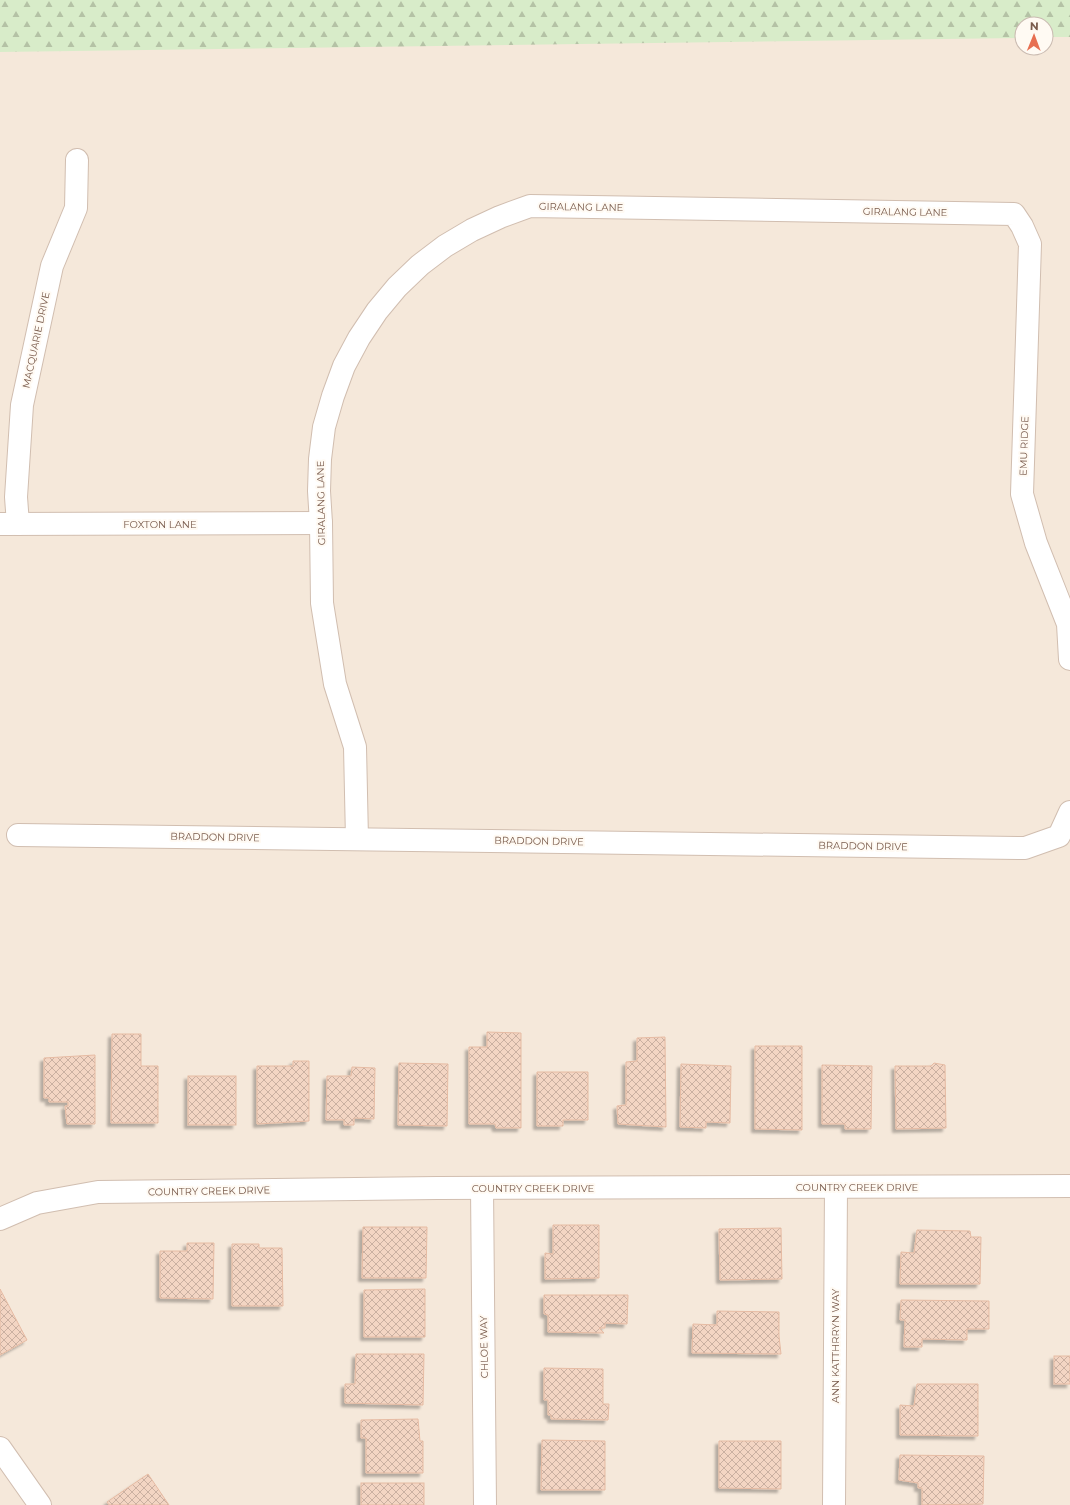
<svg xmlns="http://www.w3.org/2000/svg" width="1070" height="1505" viewBox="0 0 1070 1505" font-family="Montserrat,sans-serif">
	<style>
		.residential { fill: #f5e8da }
		.forest { fill: url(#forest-firs) }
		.building { fill: url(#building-cross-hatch); stroke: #e6bba3; filter: url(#shadow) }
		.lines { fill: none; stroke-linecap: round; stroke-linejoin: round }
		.minor-casing { stroke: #d1beb0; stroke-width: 24 }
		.minor { stroke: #fff; stroke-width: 22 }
		.labels { text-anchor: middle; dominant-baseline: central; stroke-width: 4; stroke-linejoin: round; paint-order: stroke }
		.street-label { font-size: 10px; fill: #7a5c4d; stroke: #fffaf3 }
	</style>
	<defs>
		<pattern id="forest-firs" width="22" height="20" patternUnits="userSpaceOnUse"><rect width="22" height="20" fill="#d8ecc9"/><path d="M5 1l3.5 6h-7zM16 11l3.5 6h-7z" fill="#b4c2a5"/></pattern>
		<pattern id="building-cross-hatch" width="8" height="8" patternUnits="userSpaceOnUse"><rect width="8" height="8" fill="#f3d5c3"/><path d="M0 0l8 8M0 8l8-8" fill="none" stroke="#cab0a1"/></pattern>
		<filter id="shadow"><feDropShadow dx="-3.5" dy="3.5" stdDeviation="1" flood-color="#0004"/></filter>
	</defs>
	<rect width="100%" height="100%" fill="#fdf6ec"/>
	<!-- residential -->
	<path class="residential" d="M1022 36V48H1046V36H1070V1505H0V42Z"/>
	<!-- forest -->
	<path class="forest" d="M0 0H1070V37H1046V24H1022V38L0 52Z"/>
	<!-- building -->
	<g class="building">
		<path d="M487 1032 521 1033V1128H496L495 1124H469V1047H487Z"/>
		<path d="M112 1034H141V1066H158V1123H111Z"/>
		<path d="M665 1037 666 1127 618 1124 617 1106 626 1105V1062L637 1061V1038Z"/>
		<path d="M755 1046H802V1130L755 1129Z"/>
		<path d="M95 1055V1124H67L65 1106H68V1102H49V1098H44V1058Z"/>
		<path d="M293 1061H309V1121L257 1124V1066H293Z"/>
		<path d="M399 1063 448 1064 447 1126 398 1125Z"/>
		<path d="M934 1063 945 1065 946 1128 896 1129 895 1066H931Z"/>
		<path d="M681 1064 731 1066 730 1123 706 1122V1128L680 1127Z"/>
		<path d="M822 1065 872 1066 871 1129H845V1124H822Z"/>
		<path d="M352 1067 375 1068 374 1119 354 1118V1125H344V1120H326L327 1076H351Z"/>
		<path d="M537 1072H588V1120H563V1126H537Z"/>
		<rect x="188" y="1076" width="48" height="49"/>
		<path d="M553 1225H599V1278L545 1279V1253L553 1254Z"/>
		<path d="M363 1227H427L426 1278H362Z"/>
		<path d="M781 1228 782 1279 720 1280 719 1229Z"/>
		<path d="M917 1230 970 1231 971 1237H981L980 1284H900L901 1252 914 1253Z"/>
		<path d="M187 1243H214L213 1299 160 1298V1251H187Z"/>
		<path d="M232 1244H259V1248H282L283 1306H232Z"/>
		<path d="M0 1289 27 1340 0 1355Z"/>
		<path d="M425 1289V1337H364V1290Z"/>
		<path d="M544 1295H628L627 1324 605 1323V1328H599L604 1333 548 1332V1315L544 1314Z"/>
		<path d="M901 1300 989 1301V1329H967V1340L922 1339V1347H904L905 1320H900Z"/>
		<path d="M717 1311 779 1312V1336L781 1354 692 1353 693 1324 717 1325Z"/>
		<path d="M356 1354H424L423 1405 345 1403V1384H355Z"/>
		<rect x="1054" y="1356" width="16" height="28"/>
		<path d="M544 1368 603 1369V1404H609L608 1420 551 1419V1415H548V1400H544Z"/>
		<path d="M917 1384H978V1436L900 1435V1405L914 1406Z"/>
		<path d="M418 1419 420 1441H423V1473H366V1438H361V1420Z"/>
		<path d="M542 1440 605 1441V1490H541Z"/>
		<path d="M719 1441H781V1489L719 1488Z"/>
		<path d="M900 1455 984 1456 983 1504 922 1505V1488H918V1483L899 1480Z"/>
		<path d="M148 1474 169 1505H109L107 1502Z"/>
		<rect x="361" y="1483" width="63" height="22"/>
	</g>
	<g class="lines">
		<defs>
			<g id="minor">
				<path d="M0 524 321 523"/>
				<path d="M18 524 16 497 22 405 52 266 76 208 77 160"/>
				<path d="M18 835 1025 848 1059 836 1070 812"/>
				<path d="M357 839 355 747 335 684 322 603 321 523 319 491 320 459 324 427 333 396 344 366 359 338 377 311 397 287 420 265 445 246 472 230 500 217 530 206 1014 214 1022 226 1030 244 1022 494 1036 543 1068 624 1070 659"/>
				<path d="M482 1188 485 1505"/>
				<path d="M0 1219 37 1203 98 1192 437 1188 1070 1186"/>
				<path d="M0 1448 40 1505"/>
				<path d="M834 1505 836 1187"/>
			</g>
		</defs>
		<!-- minor casing -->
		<use href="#minor" class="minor-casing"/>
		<!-- minor -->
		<use href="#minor" class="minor"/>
	</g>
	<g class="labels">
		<!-- street labels -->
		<g class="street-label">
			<text transform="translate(581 207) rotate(1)">GIRALANG LANE</text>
			<text transform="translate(905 212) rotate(1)">GIRALANG LANE</text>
			<text transform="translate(36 340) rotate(-78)">MACQUARIE DRIVE</text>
			<text transform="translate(1024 446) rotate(-88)">EMU RIDGE</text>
			<text transform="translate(321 503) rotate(-91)">GIRALANG LANE</text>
			<text x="160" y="524">FOXTON LANE</text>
			<text transform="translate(215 837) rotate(1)">BRADDON DRIVE</text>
			<text transform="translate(539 841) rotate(1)">BRADDON DRIVE</text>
			<text transform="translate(863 846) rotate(1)">BRADDON DRIVE</text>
			<text x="857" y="1187">COUNTRY CREEK DRIVE</text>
			<text x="533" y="1188">COUNTRY CREEK DRIVE</text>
			<text transform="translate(209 1191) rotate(-1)">COUNTRY CREEK DRIVE</text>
			<text transform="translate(835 1346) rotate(-90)">ANN KATTHRRYN WAY</text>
			<text transform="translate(484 1347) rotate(-91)">CHLOE WAY</text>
		</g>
	</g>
	<!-- north arrow -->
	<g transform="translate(1034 36) rotate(1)"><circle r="19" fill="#fffaf3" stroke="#cabbb1"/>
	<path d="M0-3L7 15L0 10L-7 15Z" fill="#e76f51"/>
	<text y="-6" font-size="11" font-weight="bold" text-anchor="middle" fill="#7a5c4d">N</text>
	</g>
</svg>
